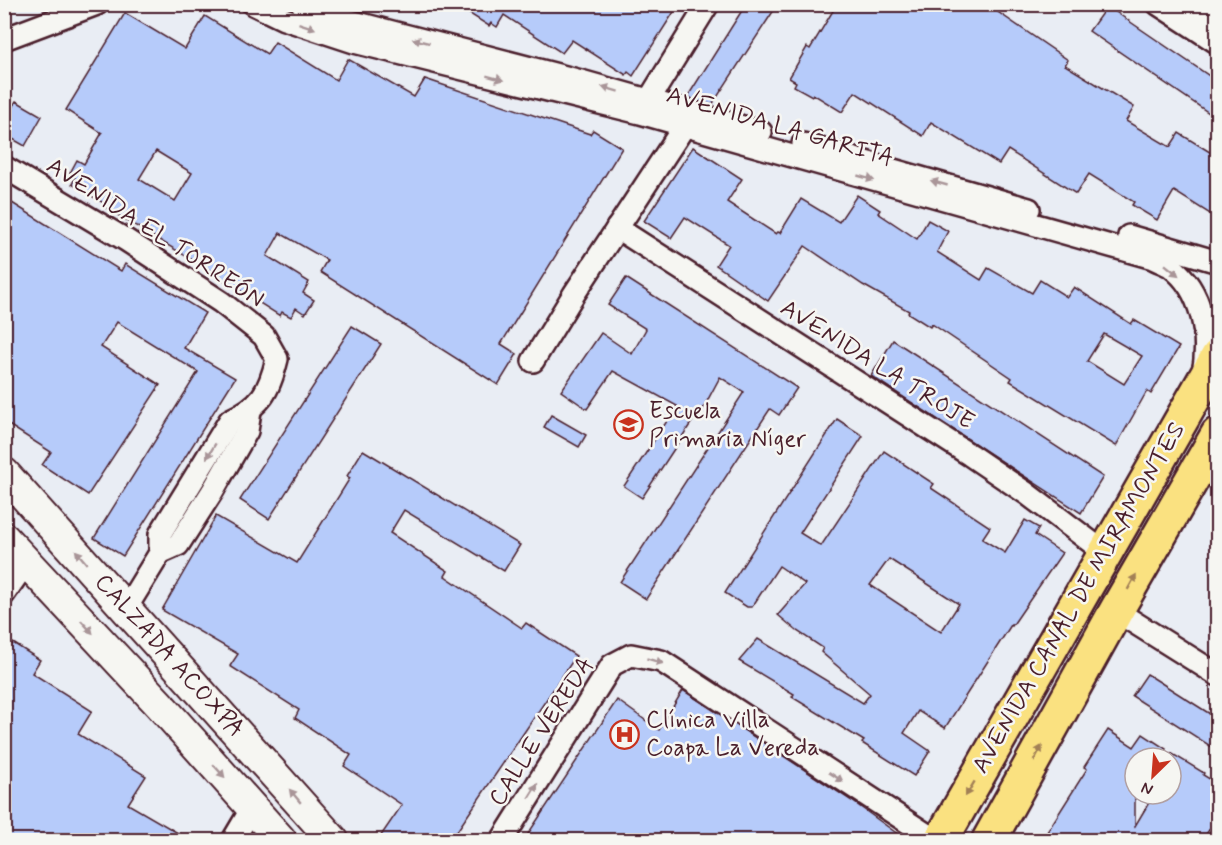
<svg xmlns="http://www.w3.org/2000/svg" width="1222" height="845" viewBox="0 0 1222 845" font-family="Mynerve,sans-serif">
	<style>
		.building { fill: #b6cbfa; stroke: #4a1f2b; stroke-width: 1.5; fill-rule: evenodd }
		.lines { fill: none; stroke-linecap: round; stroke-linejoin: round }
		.minor-casing { stroke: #4a1f2b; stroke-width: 26 }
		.secondary-casing { stroke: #4a1f2b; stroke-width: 34 }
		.primary-casing { stroke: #4a1f2b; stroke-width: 38 }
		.minor { stroke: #f6f6f2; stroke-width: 21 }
		.secondary { stroke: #f6f6f2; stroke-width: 30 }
		.primary { stroke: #fae180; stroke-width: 33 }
		.oneway { fill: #a99598 }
		.oneway2 { fill: #a28056 }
		.labels { text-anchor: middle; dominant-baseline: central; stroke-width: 5; stroke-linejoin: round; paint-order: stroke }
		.street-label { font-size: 24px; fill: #4a1f2b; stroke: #f6f6f2 }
		.poi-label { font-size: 24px; fill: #4a1f2b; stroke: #f6f6f2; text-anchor: start }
	</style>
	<rect width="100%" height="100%" fill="#e9edf4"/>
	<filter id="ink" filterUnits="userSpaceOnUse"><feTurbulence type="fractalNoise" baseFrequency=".0167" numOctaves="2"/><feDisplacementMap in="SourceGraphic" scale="12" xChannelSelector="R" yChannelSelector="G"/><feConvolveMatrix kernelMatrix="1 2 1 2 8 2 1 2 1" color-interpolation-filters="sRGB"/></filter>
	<g filter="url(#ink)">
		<!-- building -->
		<g class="building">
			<path d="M454 4H679L633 76 628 72 626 75 572 40 562 53 504 15 497 27 491 23 489 26Z"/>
			<path d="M746 4H778L712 105 694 100 688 96Z"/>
			<path d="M837 4H986L1068 60 1065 65 1134 107 1126 121 1170 147 1179 133 1218 157V219L1174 191 1157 220 1132 205 1134 202 1089 174 1076 194 1008 150 999 164 931 122 923 136 855 92 842 112 813 94 812 96 794 86 796 82 789 78 807 47 810 49Z"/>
			<path d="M1107 6 1218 82V119L1089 31Z"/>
			<path d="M125 13 185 49 205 16 267 54 275 42 336 80 348 59 414 97 425 79 590 134 593 130 622 148 501 344 517 354 498 385 320 272 327 260 280 233 267 256 309 282 303 293 314 300 305 314 296 308 291 317 282 312 280 316 219 277V276L106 208 107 205 72 184 75 178 69 175 77 160 84 164 102 133 66 110ZM156 151 192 173 175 201 139 179Z"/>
			<path d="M16 101 42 116 25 146 4 134V120Z"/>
			<path d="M693 147 742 179 727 202 776 234 778 232 780 233 801 199 839 222 857 195 880 210 878 213 917 239 928 220 948 231 937 252 981 280 988 268 1032 293 1040 280 1067 297 1074 287 1131 324 1134 320 1179 347 1151 394 1147 391 1116 446 1010 381 1012 378 932 324 930 327 908 313 909 311 863 285 805 246 768 301 716 265 729 245 685 217 671 238 644 221ZM1104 334 1142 356 1124 384 1087 361Z"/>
			<path d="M4 198 121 271 125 264 205 313 184 348 235 378 123 556 94 538 198 372 117 322 101 347 160 385 88 495 42 465 51 452 4 422Z"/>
			<path d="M626 278 797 388 779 415 770 409 646 599 620 582 744 392 720 377 698 418 695 417 642 498 624 486 677 406 613 371 587 409 561 391 601 333 632 354 646 329 608 305Z"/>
			<path d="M352 326 381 344 269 519 240 500Z"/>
			<path d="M893 340 1103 477 1081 513 871 376Z"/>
			<path d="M551 415 586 435 579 447 544 427Z"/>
			<path d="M837 419 863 436 800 533 821 546 884 451 934 484 931 488 990 527 982 539 1005 553 1025 520 1039 528 1035 535 1062 553 1012 626 1011 625 945 728 918 711 904 733 930 751 914 776 862 743 864 741 792 697 794 694 739 661 758 639 863 703 870 694 821 652 823 648 797 631 778 615 805 584 779 566 752 607H747L725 593ZM889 559 959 604 941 632 870 585Z"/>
			<path d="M363 450 520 545 504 571 404 510 390 533 448 571 445 576 522 628 526 623 576 656 451 840H378L402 805 344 766 351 755 295 718 299 710 230 666 238 654 162 610 216 516 297 563 350 478 347 476Z"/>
			<path d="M13 643 40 660 32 673 92 711 78 734 146 776 128 804 190 840H4V656Z"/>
			<path d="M1147 674 1218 719V751L1132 696Z"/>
			<path d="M683 690 852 801 906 840H524L617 700 659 730Z"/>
			<path d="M1108 730 1134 747 1143 734 1166 749 1161 758H1135V826L1154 794H1171V753L1204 773 1203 775 1218 784V817L1202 840H1042L1087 769 1084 767Z"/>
		</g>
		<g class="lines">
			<defs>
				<g id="minor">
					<path d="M253 4 284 19 354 42 640 113 1153 258C1158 261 1165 263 1170 266 1203 290 1210 337 1203 374"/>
					<path d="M302 4 323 14 581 81 761 132"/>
					<path d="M1158 4 1218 43"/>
					<path d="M1195 4 1218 19"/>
					<path d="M4 39 97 4"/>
					<path d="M642 111 708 4"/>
					<path d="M803 144 1029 209"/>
					<path d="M4 167 126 240 221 302 264 336 277 359C269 392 261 406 230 420L160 534V553L125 610"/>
					<path d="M617 228 970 455 1026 493 1104 552"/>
					<path d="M1129 236 1218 262"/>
					<path d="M533 361 574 294 691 116"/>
					<path d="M160 553 178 545 212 492 247 431 250 411"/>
					<path d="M4 594 27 561"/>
					<path d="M1116 611 1218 675"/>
					<path d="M233 840 252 808"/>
					<path d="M502 840 612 665 631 655 661 661 935 840"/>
				</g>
				<g id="secondary">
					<path d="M4 473 333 840"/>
					<path d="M4 538 160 705 281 840"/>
				</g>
				<g id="primary">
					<path d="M941 840 1218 356"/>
					<path d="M989 840 1116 611 1218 434"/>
				</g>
			</defs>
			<!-- minor casing -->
			<use href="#minor" class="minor-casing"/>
			<!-- secondary casing -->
			<use href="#secondary" class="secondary-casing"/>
			<!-- primary casing -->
			<use href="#primary" class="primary-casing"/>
			<!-- minor -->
			<use href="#minor" class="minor"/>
			<!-- secondary -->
			<use href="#secondary" class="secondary"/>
			<!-- primary -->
			<use href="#primary" class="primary"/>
		</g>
		<!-- one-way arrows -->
		<defs><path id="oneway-solid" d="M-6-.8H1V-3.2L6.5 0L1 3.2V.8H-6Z" transform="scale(1.5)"/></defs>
		<g class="oneway">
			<use href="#oneway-solid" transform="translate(307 26) rotate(19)"/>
			<use href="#oneway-solid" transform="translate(421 41) rotate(-166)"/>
			<use href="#oneway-solid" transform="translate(495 78) rotate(15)"/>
			<use href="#oneway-solid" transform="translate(610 89) rotate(-163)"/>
			<use href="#oneway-solid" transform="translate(866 178) rotate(16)"/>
			<use href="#oneway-solid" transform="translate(939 183) rotate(-164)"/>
			<use href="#oneway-solid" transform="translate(1172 270) rotate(39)"/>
			<use href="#oneway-solid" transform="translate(211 451) rotate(121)"/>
			<use href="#oneway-solid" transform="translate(81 557) rotate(-130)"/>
			<use href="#oneway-solid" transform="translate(87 627) rotate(47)"/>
			<use href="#oneway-solid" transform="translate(655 661) rotate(17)"/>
			<use href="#oneway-solid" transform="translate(219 771) rotate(48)"/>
			<use href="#oneway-solid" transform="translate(836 777) rotate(34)"/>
			<use href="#oneway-solid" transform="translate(533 791) rotate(-58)"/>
			<use href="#oneway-solid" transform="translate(295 796) rotate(-130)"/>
		</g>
		<g class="oneway2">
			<use href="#oneway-solid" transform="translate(1132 582) rotate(-61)"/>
			<use href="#oneway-solid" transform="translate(1038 753) rotate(-62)"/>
			<use href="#oneway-solid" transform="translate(970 789) rotate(121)"/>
		</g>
	</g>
	<!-- icons -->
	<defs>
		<symbol id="school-ring" viewBox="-11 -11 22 22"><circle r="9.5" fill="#f6f6f2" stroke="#c8321e" stroke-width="1.5"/><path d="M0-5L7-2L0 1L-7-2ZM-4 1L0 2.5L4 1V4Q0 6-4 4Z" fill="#c8321e"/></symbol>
		<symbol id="hospital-ring" viewBox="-11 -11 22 22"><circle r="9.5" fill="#f6f6f2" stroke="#c8321e" stroke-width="1.5"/><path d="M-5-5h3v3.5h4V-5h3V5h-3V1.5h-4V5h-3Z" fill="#c8321e"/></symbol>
	</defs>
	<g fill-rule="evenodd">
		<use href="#school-ring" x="612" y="408" width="33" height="33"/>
		<use href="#hospital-ring" x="608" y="718" width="33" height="33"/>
	</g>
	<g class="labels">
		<!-- street labels -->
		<g class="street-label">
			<text transform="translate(780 127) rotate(16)">AVENIDA LA GARITA</text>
			<text transform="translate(155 233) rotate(33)">AVENIDA EL TORREÓN</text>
			<text transform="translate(877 365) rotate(32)">AVENIDA LA TROJE</text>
			<text transform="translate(1079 598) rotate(-60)">AVENIDA CANAL DE MIRAMONTES</text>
			<text transform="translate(169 656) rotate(48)">CALZADA ACOXPA</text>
			<text transform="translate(542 732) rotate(-57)">CALLE VEREDA</text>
		</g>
		<!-- poi labels -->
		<g class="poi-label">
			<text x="649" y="411">Escuela<tspan x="649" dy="28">Primaria Níger</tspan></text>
			<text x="646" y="720">Clínica Villa<tspan x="646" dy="28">Coapa La Vereda</tspan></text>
		</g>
	</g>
	<!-- margin -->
	<rect width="1222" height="845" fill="none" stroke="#f6f6f2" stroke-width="24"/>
	<rect x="12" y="12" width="1198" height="821" fill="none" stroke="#4a1f2b" stroke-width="2" filter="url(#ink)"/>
	<!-- north arrow -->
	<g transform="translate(1153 776) rotate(205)"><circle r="28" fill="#f6f6f2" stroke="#b1a0a2" stroke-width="1.5"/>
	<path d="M0-4.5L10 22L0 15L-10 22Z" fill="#c8321e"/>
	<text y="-9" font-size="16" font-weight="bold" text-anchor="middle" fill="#4a1f2b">N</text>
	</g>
</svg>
